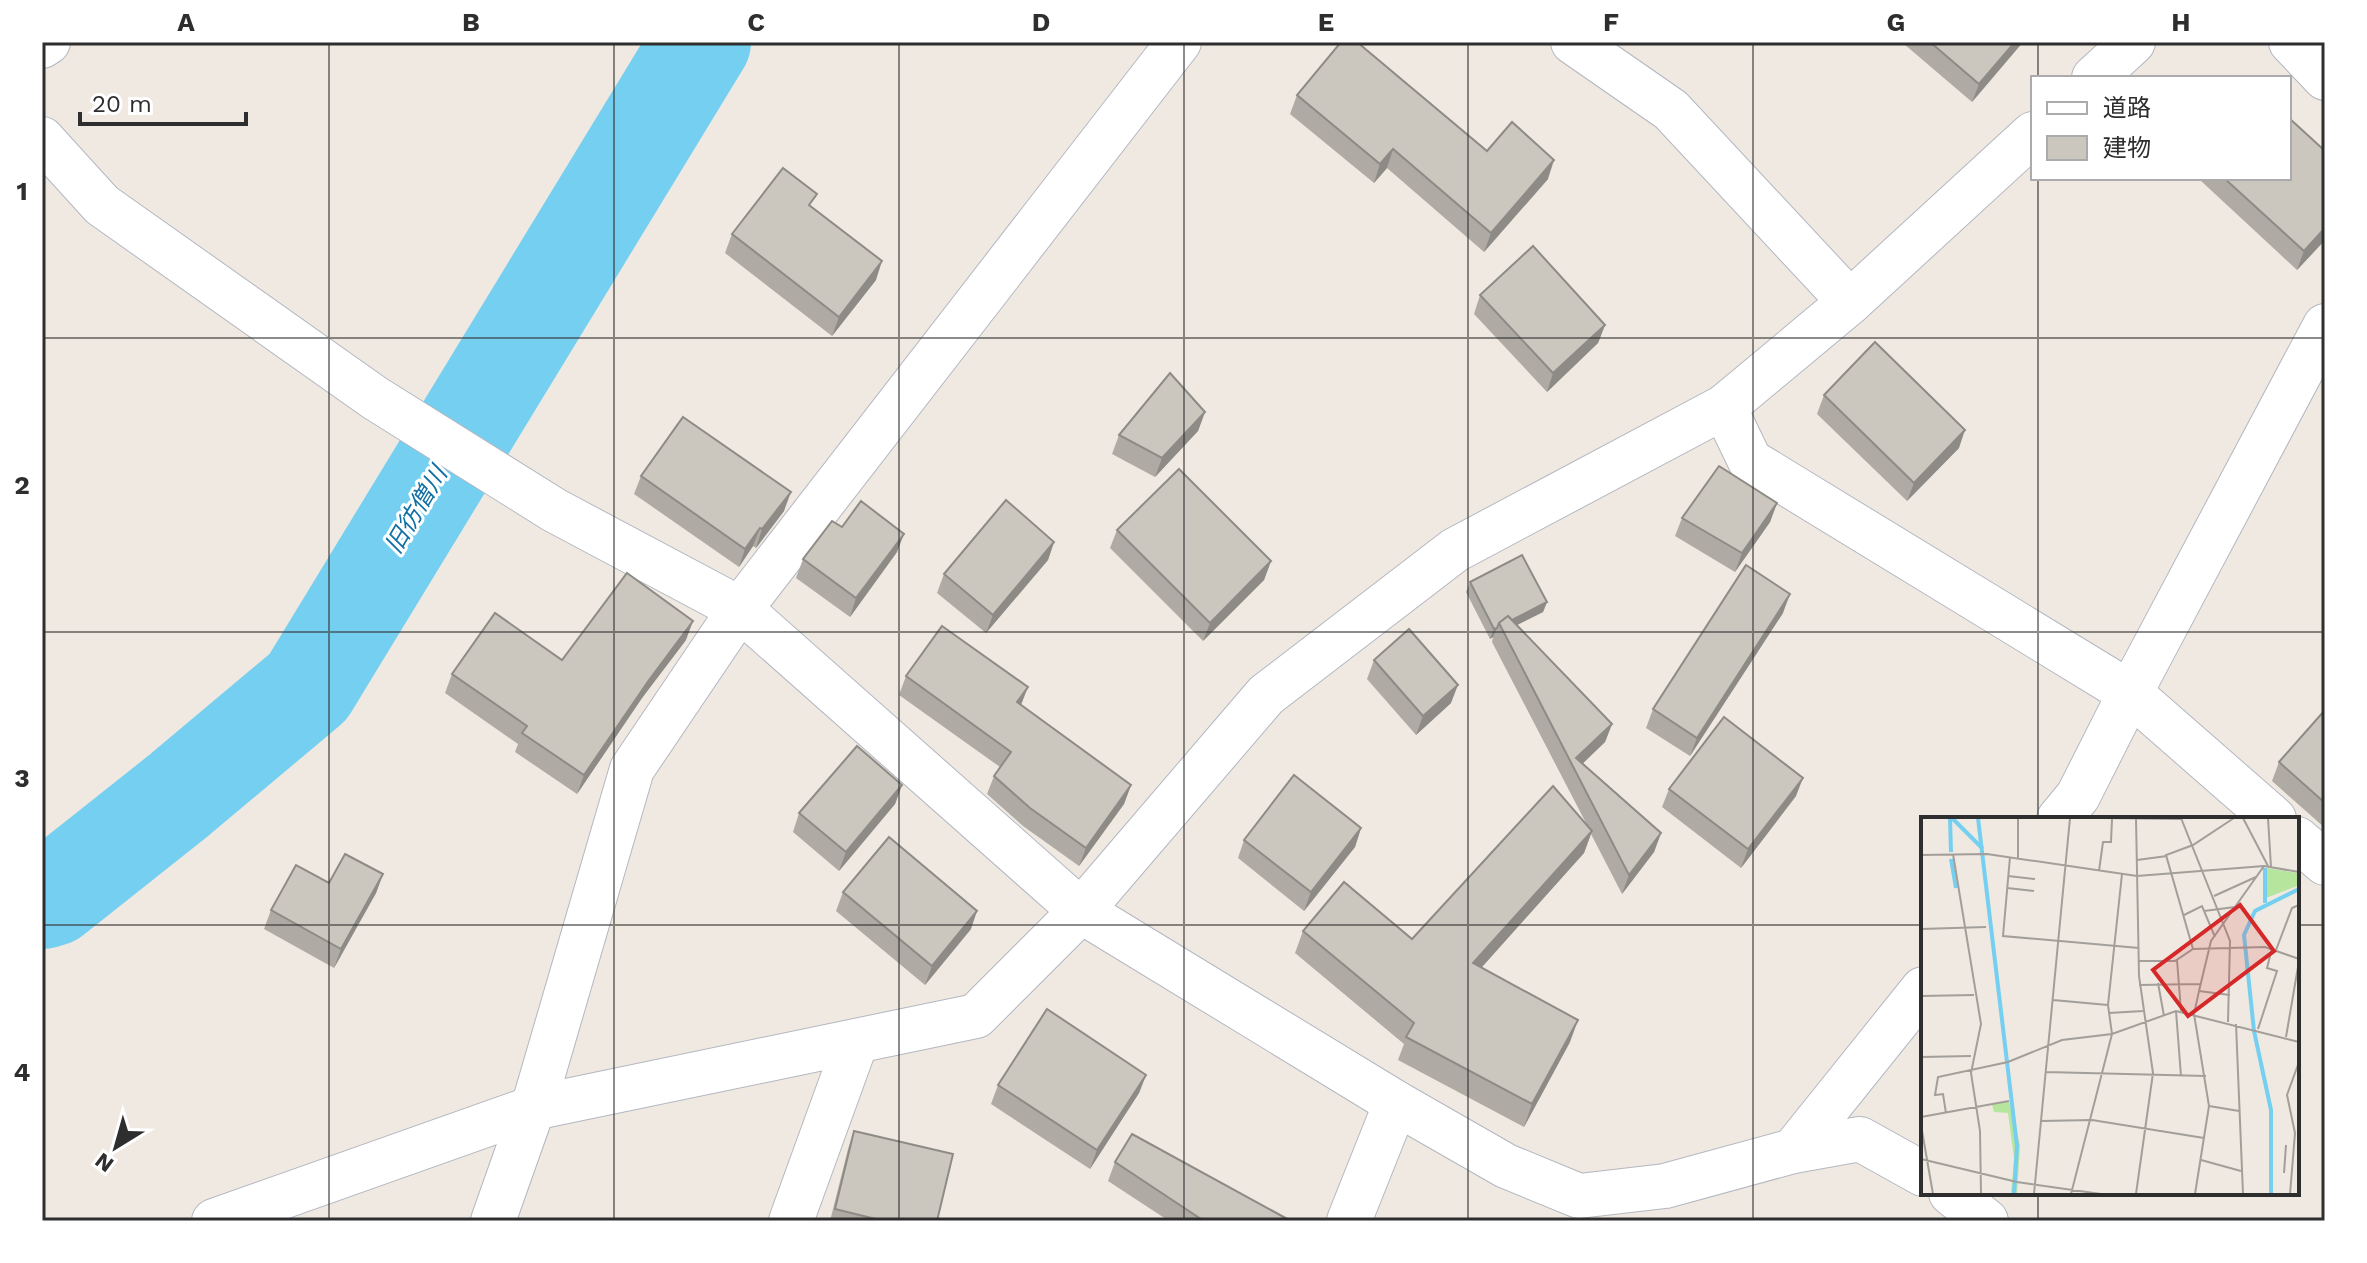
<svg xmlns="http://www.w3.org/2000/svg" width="2367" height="1263" viewBox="0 0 2367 1263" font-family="'Work Sans','Noto Sans JP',sans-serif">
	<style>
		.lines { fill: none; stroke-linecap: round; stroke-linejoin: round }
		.river { stroke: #75cff0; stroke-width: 100 }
		.minor-casing { stroke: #b4b7c1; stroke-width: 46 }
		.minor { stroke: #fff; stroke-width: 44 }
		.wall { fill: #afaba4 }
		.shaded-wall { fill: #8e8b86 }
		.building { fill: #cbc7bf; stroke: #8e8b86; stroke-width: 2 }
		.grid { fill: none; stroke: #2e2e2e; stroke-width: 2; stroke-opacity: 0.55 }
		.labels { text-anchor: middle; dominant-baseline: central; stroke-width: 6; stroke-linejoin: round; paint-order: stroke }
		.water-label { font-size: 24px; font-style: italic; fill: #0d6fa3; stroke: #fff }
		.inset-river { fill: none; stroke: #75cff0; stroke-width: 4 }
		.inset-road { fill: none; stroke: #a29e99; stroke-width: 2 }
		.view { fill: #d62828; fill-opacity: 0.15; stroke: #d62828; stroke-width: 4 }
		.inset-edge { fill: none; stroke: #2e2e2e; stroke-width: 4 }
		.neatline { fill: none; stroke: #2e2e2e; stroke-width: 3 }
		.grid-label { font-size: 26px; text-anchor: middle; font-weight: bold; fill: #2e2e2e }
	</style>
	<rect width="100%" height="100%" fill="#efe9e1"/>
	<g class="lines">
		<!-- river -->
		<path class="river" d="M42 899 52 896 178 796 308 687 701 42"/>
		<defs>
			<g id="minor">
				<path d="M1573 42 1671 110 1850 302"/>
				<path d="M2291 42 2325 78"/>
				<path d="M42 46 48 42"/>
				<path d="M2094 78 2133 42"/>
				<path d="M42 139 102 205 375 398 554 510 740 609 1081 911 1396 1103 1506 1166 1579 1196 1665 1186 1793 1151 1860 1139 1923 1174"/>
				<path d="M1724 407 1750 461 2130 693 2274 819"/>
				<path d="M2059 819 2078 796 2130 693 2325 326"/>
				<path d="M2297 839 2325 863"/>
				<path d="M1793 1151 1923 989"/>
				<path d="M1951 1193 1986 1221"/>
				<path d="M214 1221 533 1108 976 1016 1081 911 1266 695 1455 550 1724 407 1850 302 2033 134"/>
				<path d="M493 1221 533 1108 632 769 740 609 1179 42"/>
				<path d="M791 1221 856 1042"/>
				<path d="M1349 1221 1396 1103"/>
			</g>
		</defs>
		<!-- minor casing -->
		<use href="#minor" class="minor-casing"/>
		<!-- minor -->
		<use href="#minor" class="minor"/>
	</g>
	<!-- wall -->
	<g class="wall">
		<path d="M1904 42H2023L1972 102 1904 44Z"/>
		<path d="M1297 95 1487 151 1548 179 1484 252 1387 168 1374 183 1290 114Z"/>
		<path d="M2201 178H2289L2325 240 2297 270 2200 180Z"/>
		<path d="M812 208 876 280 832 336 725 253 732 234Z"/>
		<path d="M1480 295 1605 325 1598 343 1547 392 1474 314Z"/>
		<path d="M1824 395 1959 448 1907 501 1817 414Z"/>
		<path d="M1205 412 1198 431 1155 477 1112 454 1119 435Z"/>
		<path d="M641 476 784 511 756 548 753 546 739 567 634 494Z"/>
		<path d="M1777 503 1770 522 1735 572 1675 536 1682 518Z"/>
		<path d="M842 527 897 552 850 617 796 578 803 559Z"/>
		<path d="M1117 530 1271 561 1264 580 1203 641 1110 548Z"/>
		<path d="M1054 542 1048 560 986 633 937 593 944 574Z"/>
		<path d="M1470 582 1547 602 1543 612 1517 625 1612 724 1605 742 1583 763 1661 833 1654 852 1622 894 1591 834 1584 853 1481 968 1570 1042 1524 1127 1398 1060 1404 1044 1295 953 1303 931 1412 939 1586 823 1492 642 1493 637 1490 639 1466 592Z"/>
		<path d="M1783 613 1690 756 1646 728 1653 709Z"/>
		<path d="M686 640 642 698 577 794 515 752 518 744 445 693 452 674 562 660Z"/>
		<path d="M1374 660 1451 703 1416 735 1367 679Z"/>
		<path d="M906 676 1021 705 1131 785 1124 804 1079 866 1023 826 987 794 994 776 1000 767 899 695Z"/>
		<path d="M2325 710V828L2272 781 2279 762Z"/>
		<path d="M902 785 895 804 839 871 793 832 799 813Z"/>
		<path d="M1669 789 1796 796 1741 868 1662 807Z"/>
		<path d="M1361 828 1355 847 1304 911 1238 858 1244 840Z"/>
		<path d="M383 874 376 893 334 968 264 929 271 910 329 883Z"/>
		<path d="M843 892 971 929 925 985 836 911Z"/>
		<path d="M1146 1075 1139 1093 1090 1169 991 1104 998 1085Z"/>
		<path d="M854 1131 937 1221H830L848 1149Z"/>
		<path d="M1115 1162 1291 1221H1169L1108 1181Z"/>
	</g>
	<!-- shaded-wall -->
	<g class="shaded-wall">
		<path d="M2015 42H2023L1972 102 1979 84Z"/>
		<path d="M1393 149 1387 168 1374 183 1380 164Z"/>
		<path d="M1554 160 1548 179 1484 252 1491 233Z"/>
		<path d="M2325 228V240L2297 270 2304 251Z"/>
		<path d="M882 261 876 280 832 336 839 317Z"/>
		<path d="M1605 325 1598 343 1547 392 1553 373Z"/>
		<path d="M1205 412 1198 431 1155 477 1162 458Z"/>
		<path d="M1965 430 1959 448 1907 501 1914 483Z"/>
		<path d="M791 492 784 511 756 548 762 529Z"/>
		<path d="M1777 503 1770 522 1735 572 1742 553Z"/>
		<path d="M760 528 753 546 739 567 745 549Z"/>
		<path d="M904 534 897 552 850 617 856 598Z"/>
		<path d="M1054 542 1048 560 986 633 993 615Z"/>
		<path d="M1271 561 1264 580 1203 641 1210 623Z"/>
		<path d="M1790 594 1783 613 1690 756 1697 738Z"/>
		<path d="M1547 602 1543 612 1503 632 1500 626Z"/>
		<path d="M693 621 686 640 642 698 577 794 584 775 649 680Z"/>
		<path d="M1497 628 1493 637 1490 639 1494 629Z"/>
		<path d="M1458 685 1451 703 1416 735 1423 716Z"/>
		<path d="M1028 687 1021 705 1017 702Z"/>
		<path d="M1612 724 1605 742 1575 771 1576 758Z"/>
		<path d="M1803 778 1796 796 1741 868 1748 849Z"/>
		<path d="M902 785 895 804 839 871 846 852Z"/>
		<path d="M1131 785 1124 804 1079 866 1086 848Z"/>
		<path d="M1361 828 1355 847 1304 911 1311 892Z"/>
		<path d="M1592 831 1584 853 1465 986 1473 963Z"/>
		<path d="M1661 833 1654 852 1622 894 1629 875Z"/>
		<path d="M383 874 376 893 334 968 341 949Z"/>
		<path d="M977 911 971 929 925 985 932 966Z"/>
		<path d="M1578 1020 1570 1042 1524 1127 1532 1104Z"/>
		<path d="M1146 1075 1139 1093 1090 1169 1097 1150Z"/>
	</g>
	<!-- building -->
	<g class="building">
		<path d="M1341 42H1357L1487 151 1512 122 1554 160 1491 233 1393 149 1380 164 1297 95Z"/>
		<path d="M1930 42H2015L1979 84Z"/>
		<path d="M2289 118 2325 151V228L2304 251 2224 178H2289Z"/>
		<path d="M783 168 817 194 809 205 882 261 839 317 732 234Z"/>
		<path d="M1533 246 1605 325 1553 373 1480 295Z"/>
		<path d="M1875 342 1965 430 1914 483 1824 395Z"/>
		<path d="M1170 373 1205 412 1162 458 1119 435Z"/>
		<path d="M683 417 791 492 762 529 760 528 745 549 641 476Z"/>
		<path d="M1719 466 1777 503 1742 553 1682 518Z"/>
		<path d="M1179 469 1271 561 1210 623 1117 530Z"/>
		<path d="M1006 500 1054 542 993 615 944 574Z"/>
		<path d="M861 501 904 534 856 598 803 559 832 521 842 527Z"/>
		<path d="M1522 555 1547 602 1512 620 1508 616 1499 623 1497 628 1494 629 1470 582Z"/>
		<path d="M1746 565 1790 594 1697 738 1653 709Z"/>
		<path d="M627 573 693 621 649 680 584 775 522 733 527 726 452 674 495 613 562 660Z"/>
		<path d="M1508 616 1612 724 1576 758 1661 833 1629 875 1499 623Z"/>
		<path d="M942 626 1028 687 1017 702 1131 785 1086 848 1030 808 994 776 1011 752 906 676Z"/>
		<path d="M1409 629 1458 685 1423 716 1374 660Z"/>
		<path d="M2325 710V803L2279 762Z"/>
		<path d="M1724 717 1803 778 1748 849 1669 789Z"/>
		<path d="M857 746 902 785 846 852 799 813Z"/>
		<path d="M1294 775 1361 828 1311 892 1244 840Z"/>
		<path d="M1553 786 1592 831 1473 963 1578 1020 1532 1104 1406 1037 1414 1023 1303 931 1344 882 1412 939Z"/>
		<path d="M889 837 977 911 932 966 843 892Z"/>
		<path d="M345 854 383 874 341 949 271 910 296 865 329 883Z"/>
		<path d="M1047 1009 1146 1075 1097 1150 998 1085Z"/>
		<path d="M854 1131 953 1154 937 1221H884L835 1209Z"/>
		<path d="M1132 1134 1291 1221H1204L1115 1162Z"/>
	</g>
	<!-- grid -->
	<path class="grid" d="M329 42V1221M614 42V1221M899 42V1221M1184 42V1221M1468 42V1221M1753 42V1221M2038 42V78M2038 178V819M42 338H2325M42 632H2325M42 925H1923M2297 925H2325M2038 1193V1221"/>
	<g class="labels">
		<!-- water labels -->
		<g class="water-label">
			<text transform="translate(416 510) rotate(-59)">旧彷僧川</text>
		</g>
	</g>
	<!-- overview -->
	<g transform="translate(1921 817)">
		<rect width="378" height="378" fill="#efe9e1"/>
		<path d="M345 51 376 56V69L345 81ZM88 284 99 328 96 377H90L93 341 87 296 73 295 71 288Z" fill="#b6e59e"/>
		<path class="inset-river" d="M29 1 30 35M31 1 62 32M57 1 96 329 93 377M30 42 35 71M344 51V86M350 377V293L333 214 323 118 334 94 378 72"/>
		<path class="inset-road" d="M97 1V41M181 1 261 2M215 1 218 159 232 256 215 377M260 1 309 124 307 205M322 1 347 49M347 1 350 50M32 37 60 207 50 256 59 314 60 377M0 38 66 37 216 59 343 49 378 55M89 40 82 119 218 131M216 43 246 39M178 54 182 25H190L191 2M377 54 378 16M87 59 114 62M86 71 113 74M293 79 335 60M283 94 314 90M263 98 281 89 294 120M0 112 65 110M272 132 245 38 272 28 313 1M355 133 371 91 378 88M256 143 260 194M218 144H254L272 132 344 130 378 142M237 166 243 199M218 168 279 167M278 174 309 178M0 179 53 178M132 183 187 188M255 194 260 259M188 196 222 194M315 207 322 377M337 212 356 154 346 151 351 131M365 220 378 144M0 240 50 239M125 255 285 259M288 289 318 294M25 296 22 277 14 278 17 260 87 245 141 223 191 217 255 194 378 225M0 300 88 284M120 304 171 303 283 321M0 308 12 377M0 342 96 365 180 377M280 343 320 354M363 356 365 328M113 377 149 1M150 377 191 217 187 188 201 57M274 377 288 289 273 197 278 174 290 124 343 49M369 377 374 316 366 278 378 245"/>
		<path class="view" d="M319 88 353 134 267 199 232 153Z"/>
		<rect width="378" height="378" class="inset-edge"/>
	</g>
	<!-- border -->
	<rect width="2367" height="1263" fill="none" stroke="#ffffff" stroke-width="88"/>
	<!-- legend -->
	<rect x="2031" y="76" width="260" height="104" fill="#ffffff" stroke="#ababab" stroke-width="2"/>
	<rect x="2047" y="102" width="40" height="12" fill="#ffffff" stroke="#ababab" stroke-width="2"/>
	<text x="2103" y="116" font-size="24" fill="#2e2e2e">道路</text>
	<rect x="2047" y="136" width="40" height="24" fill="#cbc7bf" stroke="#ababab" stroke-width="2"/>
	<text x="2103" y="156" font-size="24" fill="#2e2e2e">建物</text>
	<!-- north arrow -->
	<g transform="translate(116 1147) rotate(217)" stroke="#ffffff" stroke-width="6" paint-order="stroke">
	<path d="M0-6L14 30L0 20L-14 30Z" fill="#2e2e2e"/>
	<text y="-12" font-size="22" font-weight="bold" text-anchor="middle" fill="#2e2e2e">N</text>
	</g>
	<!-- scale -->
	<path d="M80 112v12h166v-12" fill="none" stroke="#2e2e2e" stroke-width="4"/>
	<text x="92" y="112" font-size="24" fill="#2e2e2e" stroke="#ffffff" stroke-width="6" paint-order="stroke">20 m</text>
	<rect x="44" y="44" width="2279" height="1175" class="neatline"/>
	<g class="grid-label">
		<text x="186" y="31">A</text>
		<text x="471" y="31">B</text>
		<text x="756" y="31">C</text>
		<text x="1041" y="31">D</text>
		<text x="1326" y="31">E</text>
		<text x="1611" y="31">F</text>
		<text x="1896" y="31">G</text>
		<text x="2181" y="31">H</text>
		<text x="22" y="200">1</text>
		<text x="22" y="494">2</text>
		<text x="22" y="787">3</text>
		<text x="22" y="1081">4</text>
	</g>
</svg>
